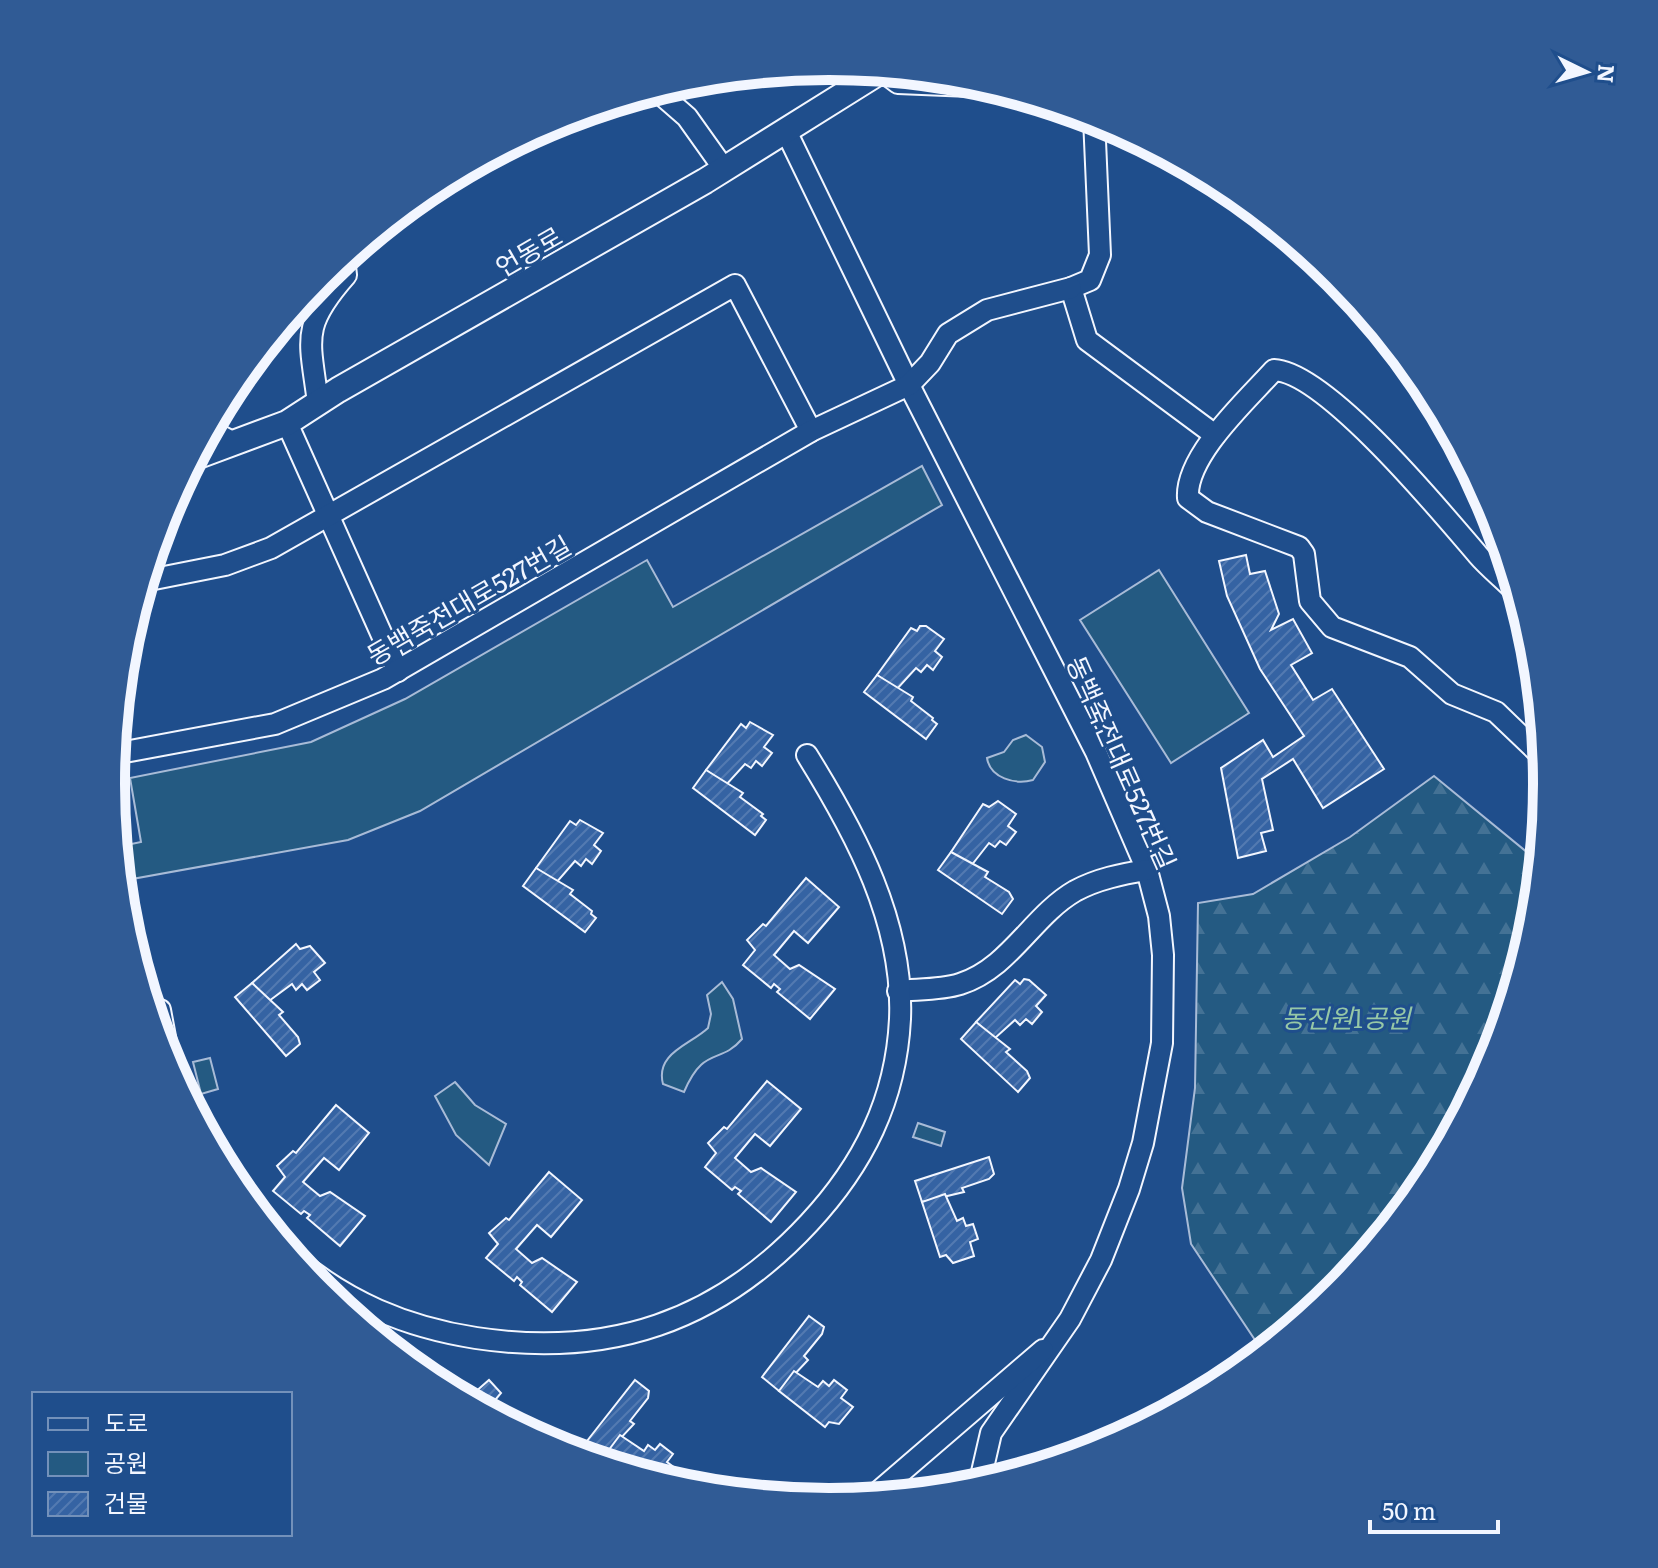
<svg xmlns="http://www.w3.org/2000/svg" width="1658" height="1568" viewBox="0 0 1658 1568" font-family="Literata,'Noto Sans KR',serif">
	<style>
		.forest { fill: url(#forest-firs); stroke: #a8bbd7; stroke-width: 2 }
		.green { fill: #245a82; stroke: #a8bbd7; stroke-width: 2 }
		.building { fill: url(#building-hatch); stroke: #f2f6ff; stroke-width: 2 }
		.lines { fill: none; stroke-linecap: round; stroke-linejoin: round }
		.minor-casing { stroke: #f2f6ff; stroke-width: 24 }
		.major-casing { stroke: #f2f6ff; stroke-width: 28 }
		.minor { stroke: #1f4e8c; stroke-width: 20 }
		.major { stroke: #1f4e8c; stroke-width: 24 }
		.labels { text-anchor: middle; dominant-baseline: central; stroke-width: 6; stroke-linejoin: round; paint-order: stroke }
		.street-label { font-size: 26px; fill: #f2f6ff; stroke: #1f4e8c }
		.park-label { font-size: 26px; font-style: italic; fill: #97c8a6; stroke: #1f4e8c }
		.rim { fill: none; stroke: #f2f6ff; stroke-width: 10 }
	</style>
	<defs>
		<pattern id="forest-firs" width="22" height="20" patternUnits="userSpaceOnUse" patternTransform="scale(2)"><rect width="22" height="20" fill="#245a82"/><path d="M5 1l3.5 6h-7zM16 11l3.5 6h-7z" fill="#447295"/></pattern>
		<pattern id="building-hatch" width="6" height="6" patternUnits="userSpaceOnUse" patternTransform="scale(2)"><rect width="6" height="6" fill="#3563a3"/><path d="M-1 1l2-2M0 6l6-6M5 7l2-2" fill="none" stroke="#537ab1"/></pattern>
	</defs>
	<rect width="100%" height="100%" fill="#1f4e8c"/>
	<!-- forest -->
	<path class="forest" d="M1434 776 1539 862C1523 1028 1450 1168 1338 1290 1317 1313 1287 1332 1263 1352L1191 1244 1182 1188 1195 1088 1198 903 1253 894 1350 837Z"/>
	<!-- green -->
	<g class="green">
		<path d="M922 466 942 505 420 811 348 840 121 881 117 847 141 842 130 778 311 742 405 699 647 560 673 607Z"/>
		<path d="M1159 570 1249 713 1171 763 1080 620Z"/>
		<path d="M1026 735 1042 747 1045 762 1033 780C1015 785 990 778 987 758L1004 752 1013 740Z"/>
		<path d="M722 982 733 999 742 1039C720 1065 704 1045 684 1092L663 1084C655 1053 690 1045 708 1028L711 1014 707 995Z"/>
		<path d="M210 1058 218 1089 201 1094 193 1062Z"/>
		<path d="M455 1082 475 1105 506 1124 489 1165 456 1135 435 1096Z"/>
		<path d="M918 1123 945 1132 941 1146 913 1137Z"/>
	</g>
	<!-- building -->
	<g class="building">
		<path d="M1246 555 1250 574 1265 571 1279 614 1271 630 1293 619 1312 653 1291 665 1313 700 1332 689 1384 769 1323 808 1293 759 1262 779 1273 830 1261 833 1266 851 1238 858 1221 768 1263 740 1273 757 1304 736 1260 669 1227 596 1219 561Z"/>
		<path d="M920 626H926L944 639 935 651 942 657 933 670 927 665 921 672 916 668 897 689 877 675 911 628 917 631Z"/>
		<path d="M877 675 913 697 911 701 933 718 932 720 937 724 926 739 864 692Z"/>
		<path d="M750 722 773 735 764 747 772 753 762 766 756 761 751 768 745 764 726 785 706 770 741 724 746 728Z"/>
		<path d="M706 770 743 793 740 797 763 814 761 816 766 820 755 835 693 788Z"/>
		<path d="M998 801 1016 814 1008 826 1016 832 1006 845 1000 841 995 847 989 843 971 866 951 852 983 804 989 807Z"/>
		<path d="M580 820 603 833 594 845 601 851 592 864 586 859 581 866 575 861 556 883 536 868 570 821 576 825Z"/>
		<path d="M951 852 988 872 985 877 1009 892 1013 899 1002 914 938 870Z"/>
		<path d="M536 868 573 890 570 894 592 911 591 914 596 918 585 932 523 886Z"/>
		<path d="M806 878 839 907 808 943 794 931 774 955 790 969 799 965 835 989 810 1019 777 992 780 989 774 984 771 988 743 965 755 950 747 940 763 924 766 926Z"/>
		<path d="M296 944 300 949 310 946 325 963 314 972 320 980 307 990 302 984 296 990 292 984 269 1001 252 983Z"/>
		<path d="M1024 979 1029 980 1046 995 1036 1006 1042 1012 1032 1024 1026 1019 1020 1025 1015 1020 994 1039 976 1022 1015 980 1020 984Z"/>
		<path d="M252 983 283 1012 279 1015 298 1037 300 1044 286 1056 235 997Z"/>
		<path d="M976 1022 1010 1049 1006 1052 1027 1071 1030 1078 1018 1092 961 1039Z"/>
		<path d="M767 1081 801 1109 770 1146 755 1134 735 1158 751 1172 761 1168 796 1192 771 1222 738 1194 741 1191 735 1187 732 1190 705 1167 716 1153 708 1143 724 1127 727 1129Z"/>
		<path d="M336 1105 369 1133 339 1170 324 1158 303 1182 320 1196 330 1192 365 1216 340 1246 307 1218 310 1215 304 1211 301 1214 273 1191 285 1177 277 1166 293 1151 296 1153Z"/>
		<path d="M989 1157 994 1174 989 1179 962 1188 964 1192 922 1202 915 1181Z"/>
		<path d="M549 1172 582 1200 551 1237 537 1225 516 1249 532 1263 542 1258 577 1282 552 1312 520 1285 522 1282 517 1277 514 1281 486 1258 498 1244 489 1233 506 1218 509 1220Z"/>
		<path d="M945 1194 957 1221 963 1218 966 1226 973 1224 978 1239 970 1242 974 1256 953 1263 946 1255 940 1257 922 1202Z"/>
		<path d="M809 1316 824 1327 822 1334 804 1356 808 1360 779 1391 762 1377Z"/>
		<path d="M794 1371 818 1387 823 1381 829 1386 834 1380 847 1390 841 1398 853 1407 839 1424 829 1422 825 1427 779 1391Z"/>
		<path d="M489 1380 501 1393 486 1411 466 1400Z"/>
		<path d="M635 1380 649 1391 648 1398 630 1421 634 1424 605 1455 587 1441Z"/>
		<path d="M620 1435 644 1451 648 1445 655 1450 660 1444 673 1454 667 1462 679 1471 670 1482 621 1467 605 1455Z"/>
	</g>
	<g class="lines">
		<defs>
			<g id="minor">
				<path d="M882 71 898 83 994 87"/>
				<path d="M656 90 687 117 724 169"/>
				<path d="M1094 118 1100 255 1090 280 1071 288 1087 340 1215 435"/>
				<path d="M786 131 909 385 1096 752 1147 870 1159 916 1163 955 1162 1043 1143 1143 1129 1189 1101 1260 1070 1319 991 1433 979 1485"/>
				<path d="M318 403C310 339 300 327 346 275L344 258"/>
				<path d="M287 423 398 671"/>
				<path d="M208 429 234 443"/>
				<path d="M144 581 225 565 271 548 735 285 811 431"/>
				<path d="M1518 594C1505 580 1490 569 1478 555 1442 513 1326 372 1274 370 1247 400 1185 456 1188 498L1207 512 1299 547 1304 554 1310 601 1332 627 1410 657 1452 694 1496 712 1544 758"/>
				<path d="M114 754 275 724 383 679 811 431 909 385 930 363 948 334 987 310 1071 288"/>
				<path d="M898 991C918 989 941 990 960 984 1010 968 1032 916 1075 891 1097 879 1122 874 1147 870"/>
				<path d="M160 1010 171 1069"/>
				<path d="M292 1256C347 1302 405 1327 476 1338 609 1358 717 1322 809 1223 863 1165 896 1100 900 1019 904 923 856 834 807 755"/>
				<path d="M871 1498 1043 1350"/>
			</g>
			<path id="major" d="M193 458 287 423 338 390 705 181 881 71"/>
		</defs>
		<!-- minor casing -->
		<use href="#minor" class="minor-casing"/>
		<!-- major casing -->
		<use href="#major" class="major-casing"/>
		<!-- minor -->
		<use href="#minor" class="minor"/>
		<!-- major -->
		<use href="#major" class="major"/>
	</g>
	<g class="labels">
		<!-- street labels -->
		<g class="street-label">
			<text transform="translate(528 250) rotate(-30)">언동로</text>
			<text transform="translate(468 599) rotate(-30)">동백죽전대로527번길</text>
			<text transform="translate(1123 762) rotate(66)">동백죽전대로527번길</text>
		</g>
		<!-- park labels -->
		<g class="park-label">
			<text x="1346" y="1016">동진원1공원</text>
		</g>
	</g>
	<!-- crop -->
	<path d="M0 0H1658V1568H0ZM125 784a704 704 0 1 1 1408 0a704 704 0 1 1-1408 0Z" fill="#305b95" fill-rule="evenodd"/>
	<path class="rim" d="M125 784a704 704 0 1 1 1408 0a704 704 0 1 1-1408 0Z"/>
	<!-- legend -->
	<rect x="32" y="1392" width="260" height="144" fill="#1f4e8c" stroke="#7391ba" stroke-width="2"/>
	<rect x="48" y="1418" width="40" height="12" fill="#1f4e8c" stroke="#7391ba" stroke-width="2"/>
	<text x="104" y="1432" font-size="24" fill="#f2f6ff">도로</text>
	<rect x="48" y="1452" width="40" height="24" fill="#245a82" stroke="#7391ba" stroke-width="2"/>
	<text x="104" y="1472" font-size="24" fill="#f2f6ff">공원</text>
	<rect x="48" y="1492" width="40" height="24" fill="url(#building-hatch)" stroke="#7391ba" stroke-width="2"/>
	<text x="104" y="1512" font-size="24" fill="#f2f6ff">건물</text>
	<!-- north arrow -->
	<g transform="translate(1586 72) rotate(95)" stroke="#1f4e8c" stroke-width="6" paint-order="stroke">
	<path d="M0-6L14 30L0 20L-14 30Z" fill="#f2f6ff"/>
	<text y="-12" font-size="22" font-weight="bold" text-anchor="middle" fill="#f2f6ff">N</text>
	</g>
	<!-- scale -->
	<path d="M1370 1520v12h128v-12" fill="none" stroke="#f2f6ff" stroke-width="4"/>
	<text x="1382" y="1520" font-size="24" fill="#f2f6ff" stroke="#1f4e8c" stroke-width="6" paint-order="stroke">50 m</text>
</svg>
